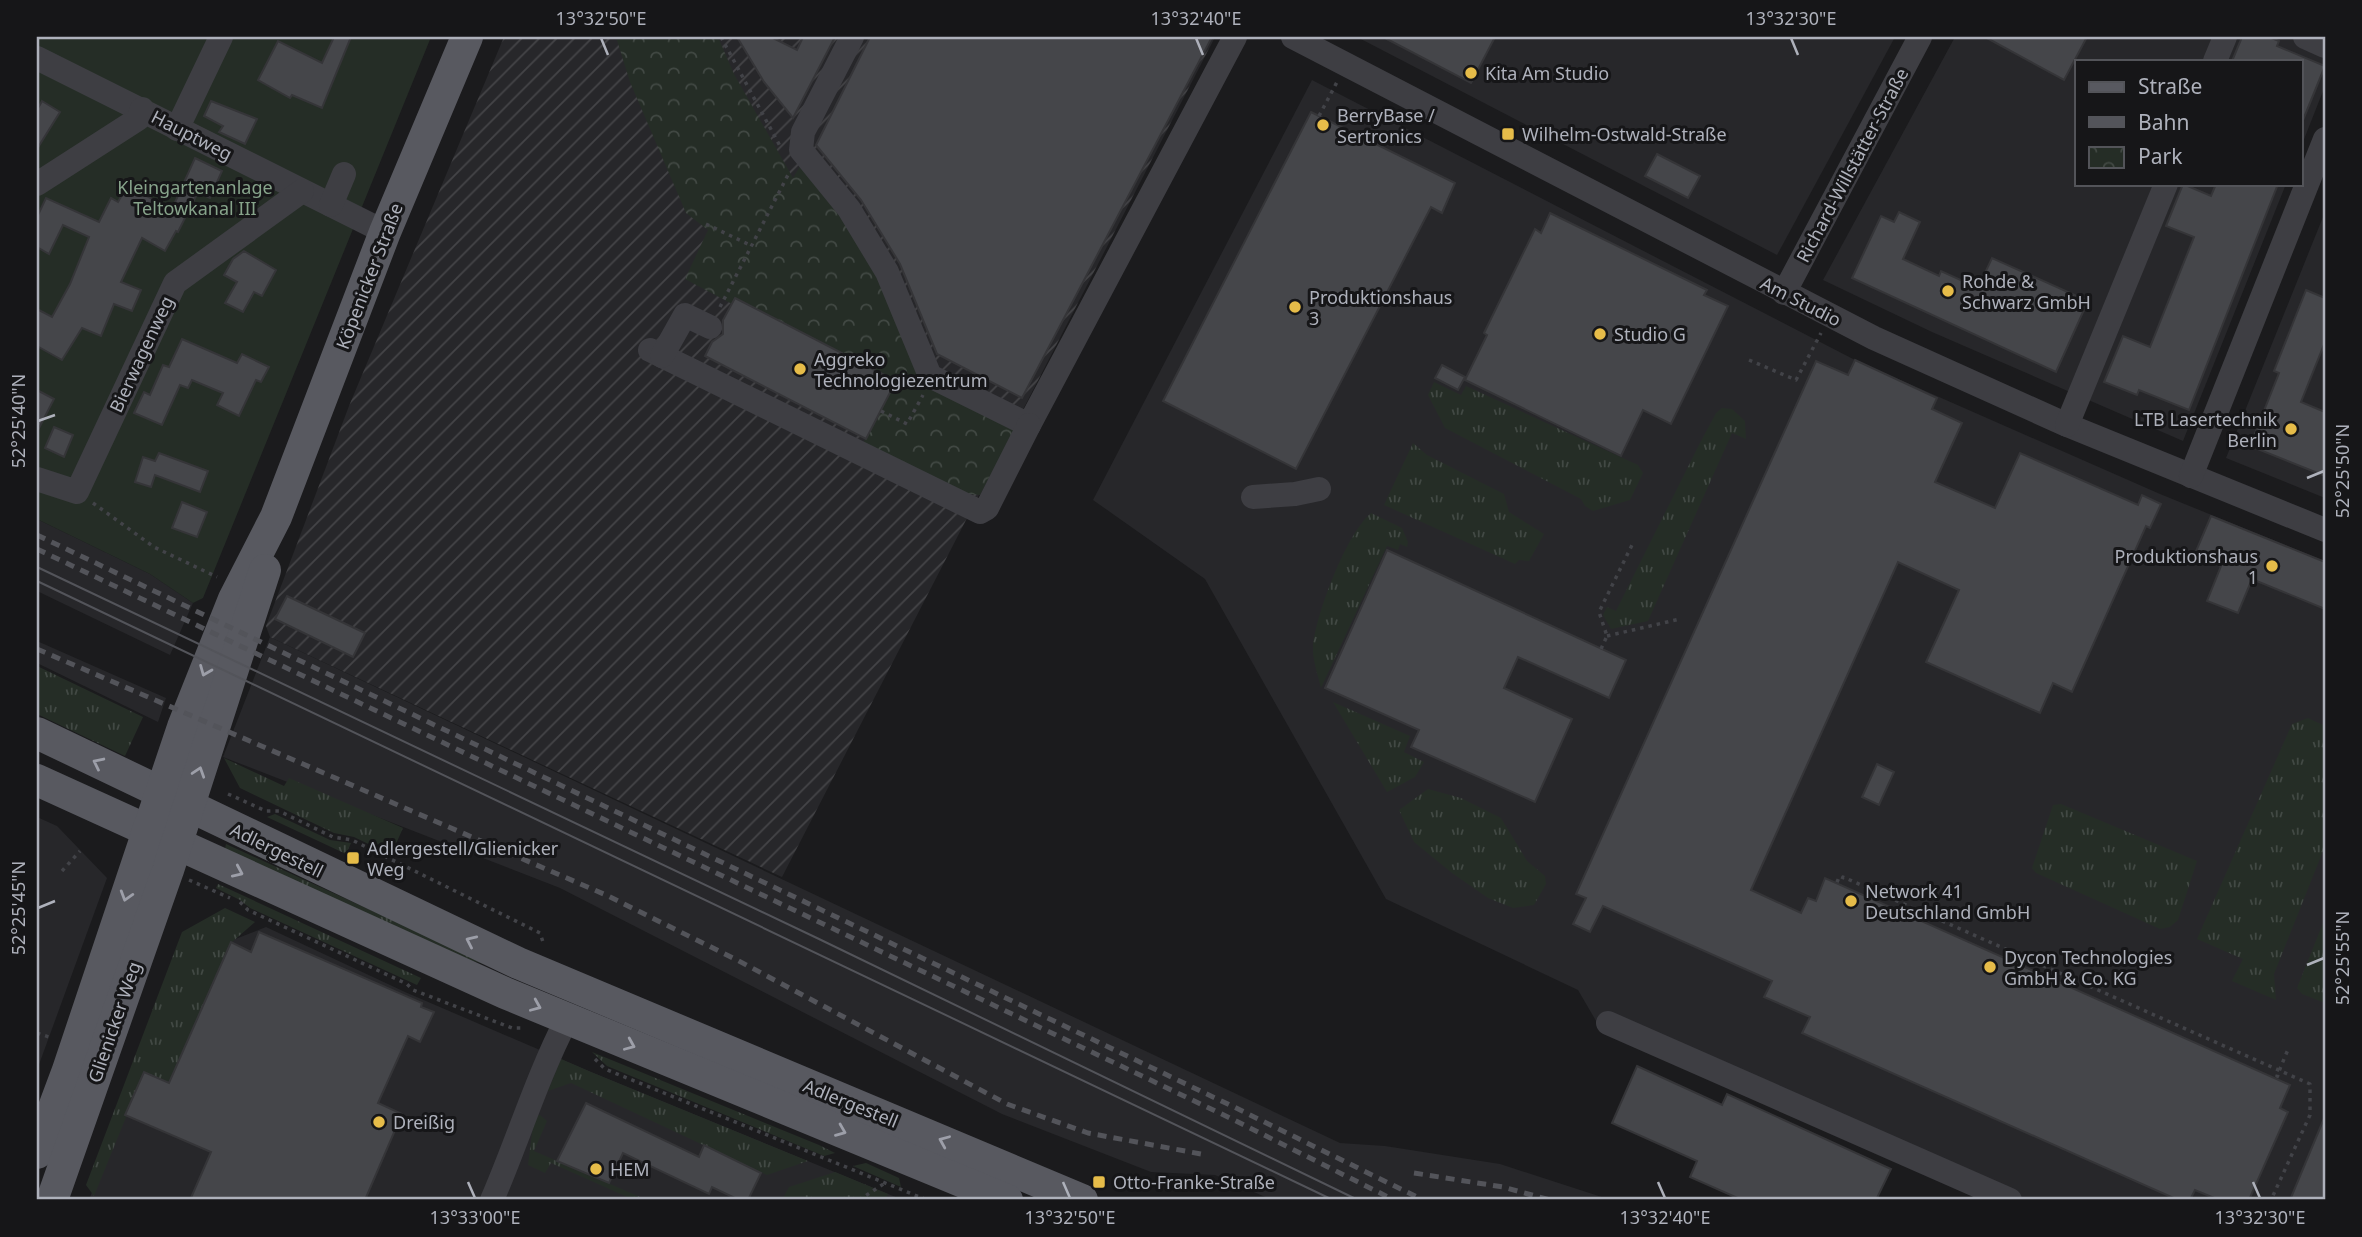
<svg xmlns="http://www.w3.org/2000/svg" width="2362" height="1237" viewBox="0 0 2362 1237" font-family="'Noto Sans',sans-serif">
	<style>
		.built { fill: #27272a }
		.industrial { fill: url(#industrial-furrows) }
		.grass { fill: url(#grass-tufts) }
		.park { fill: url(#park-crowns) }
		.garden { fill: #252d26 }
		.building { fill: #45464a; stroke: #353538; stroke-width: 2 }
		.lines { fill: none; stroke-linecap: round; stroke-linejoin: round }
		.path { stroke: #424348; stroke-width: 3.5; stroke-dasharray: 3.5 5; stroke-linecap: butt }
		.minor { stroke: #3e3e43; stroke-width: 24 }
		.major { stroke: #585960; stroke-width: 32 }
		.tram { stroke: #53545a; stroke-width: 2 }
		.rail { stroke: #53545a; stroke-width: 5; stroke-dasharray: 9 7; stroke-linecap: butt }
		.oneway { stroke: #9d9fa9 }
		.ticks { fill: none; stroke: #aeb1bb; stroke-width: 2.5 }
		.poi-dot { fill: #e6bc49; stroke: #161618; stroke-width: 2.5 }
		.labels { text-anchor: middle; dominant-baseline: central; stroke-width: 6; stroke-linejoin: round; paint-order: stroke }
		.poi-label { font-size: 18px; fill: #aeb1bb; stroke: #161618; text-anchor: start }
		.street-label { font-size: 18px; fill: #aeb1bb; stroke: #161618 }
		.park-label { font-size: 18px; fill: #87a48b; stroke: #161618 }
		.neatline { fill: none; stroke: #aeb1bb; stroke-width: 2.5 }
		.ticks-label { font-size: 18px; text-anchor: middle; fill: #aeb1bb }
	</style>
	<defs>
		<pattern id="industrial-furrows" width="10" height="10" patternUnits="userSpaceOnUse" patternTransform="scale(1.75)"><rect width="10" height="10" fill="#27272a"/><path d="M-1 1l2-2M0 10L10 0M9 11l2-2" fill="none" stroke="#444447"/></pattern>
		<pattern id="grass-tufts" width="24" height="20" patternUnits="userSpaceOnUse" patternTransform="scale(1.75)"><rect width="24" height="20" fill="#252d26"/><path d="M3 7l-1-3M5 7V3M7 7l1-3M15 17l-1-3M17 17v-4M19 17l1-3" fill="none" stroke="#424944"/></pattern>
		<pattern id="park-crowns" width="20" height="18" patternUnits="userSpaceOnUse" patternTransform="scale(1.75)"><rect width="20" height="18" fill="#252d26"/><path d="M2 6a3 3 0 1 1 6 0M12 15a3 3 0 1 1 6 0" fill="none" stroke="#424944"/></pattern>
	</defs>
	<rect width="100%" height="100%" fill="#1b1b1d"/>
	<!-- built -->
	<g class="built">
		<path d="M1357 37H1895L1777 255Z"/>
		<path d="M1955 37H2325V86L2301 147V61H2077V184H2286L2183 441 1932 332 1823 280Z"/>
		<path d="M1312 80 1855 360 2160 494 2325 561V1200H1987L1599 1026 1578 990 1386 899 1205 579 1093 500Z"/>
		<path d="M2325 212V498L2226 458Z"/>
		<path d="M37 519 150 574 193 603 170 655 37 591Z"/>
		<path d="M270 637 1340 1143 1385 1146 1500 1164 1611 1200H1272L1215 1175 1151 1172 1002 1114 560 888 223 757Z"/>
		<path d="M37 641 166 698 158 722 37 663Z"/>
		<path d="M37 817 57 826 107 878 37 1070Z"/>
		<path d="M266 927 405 992 591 1072 903 1200H89L179 961Z"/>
	</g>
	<!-- industrial -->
	<path class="industrial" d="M504 37H1215L782 877 270 637 266 626 349 406Z"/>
	<!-- grass -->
	<g class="grass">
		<path d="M1434 382 1461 395 1466 386 1638 465 1643 473 1630 500 1593 511 1585 506 1581 499 1445 428 1428 395Z"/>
		<path d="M1722 408 1732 409 1745 421 1746 439 1732 433 1648 621 1611 629 1603 615 1607 607 1616 611 1701 441 1716 413Z"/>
		<path d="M1413 443 1427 455 1504 494 1509 512 1544 534 1529 561 1519 560 1515 564 1384 505Z"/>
		<path d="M1371 513 1402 528 1408 542 1407 547 1400 544 1398 550 1387 546 1321 688C1318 675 1312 659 1313 646 1316 614 1346 534 1371 513Z"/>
		<path d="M37 666 143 717 125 756 37 714Z"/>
		<path d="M1333 702 1410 736 1404 752 1424 762 1415 777 1387 792Z"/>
		<path d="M2308 718 2325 726V846L2274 974 2276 1000 2232 981 2243 959 2197 939 2292 724Z"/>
		<path d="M224 758 284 786 289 778 403 828 391 855 354 837 334 833 240 788Z"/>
		<path d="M1428 789 1461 798 1501 818 1527 861 1545 876 1546 884 1534 905 1513 908 1488 898 1452 873 1414 842 1399 810Z"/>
		<path d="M2061 804 2197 861 2178 920 2170 927 2160 929 2036 873 2032 868 2053 805Z"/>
		<path d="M275 814 330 840 351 843 346 854 267 817Z"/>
		<path d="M226 844 495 967 433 950 224 853Z"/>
		<path d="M218 884 421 978 417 985 250 908 240 900 216 888Z"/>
		<path d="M225 908 255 922 231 943 169 1083 144 1073 94 1196 86 1185 182 932Z"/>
		<path d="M2325 918V1003L2302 994 2297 988Z"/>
		<path d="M592 1052 819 1145 835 1153 824 1156 607 1066Z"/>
		<path d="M561 1059 591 1072 808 1161 767 1175 571 1083 548 1091Z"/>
		<path d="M540 1115 547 1121 534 1151 647 1200H634L551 1163 545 1173 528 1165 534 1117Z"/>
		<path d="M866 1163 899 1178 901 1187 853 1166Z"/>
		<path d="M835 1172 888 1194 884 1200H811L802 1196 800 1200H782L789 1187Z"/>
	</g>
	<!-- park -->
	<path class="park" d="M616 37H718L734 74 793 178 802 163 849 209 930 376 1020 420 980 495 969 494 862 445 896 381 735 298 732 304 685 279 708 230 686 213 630 82Z"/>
	<!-- garden -->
	<path class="garden" d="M37 37H431L203 598 193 603 150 574 37 519Z"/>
	<!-- building -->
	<g class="building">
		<path d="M334 37H351L322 108 292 95 290 98 258 80 278 41 322 63Z"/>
		<path d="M737 37H771L797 50 803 37H835L793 118 764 82Z"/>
		<path d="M870 37H1212L1022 398 937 354 900 264 861 200 816 145Z"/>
		<path d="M1383 37H1495L1471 83Z"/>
		<path d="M1985 37H2087L2064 80Z"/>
		<path d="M2242 37H2269L2279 41 2277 46 2325 66 2301 125V61H2232Z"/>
		<path d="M42 101 60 112 37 149V110Z"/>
		<path d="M211 101 257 119 245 144 219 132 223 126 204 116Z"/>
		<path d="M1311 112 1455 183 1442 213 1431 207 1296 469 1163 401Z"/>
		<path d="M1657 154 1700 176 1688 198 1645 176Z"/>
		<path d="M195 158 222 171 210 198 198 192 178 232 176 231 165 251 142 238 121 282 141 290 132 311 114 304 101 336 82 328 62 360 37 346V309L52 317 70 284 89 237 63 225 49 254 37 247V217L46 198 99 222 111 198 118 202 127 186 172 209Z"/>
		<path d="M2183 184 2211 196 2216 184H2278L2189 410 2139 390 2137 395 2104 382 2123 336 2150 347 2194 237 2166 226Z"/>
		<path d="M1899 212 1920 222 1903 259 1939 276 1941 271 1978 288 1992 258 2088 301 2056 372 1852 278 1881 216 1894 222Z"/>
		<path d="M1550 213 1707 290 1704 295 1728 306 1671 424 1643 410 1621 456 1465 380 1487 335 1484 333 1535 229 1541 233Z"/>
		<path d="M244 251 276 270 262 296 254 292 243 312 225 303 237 282 224 275 233 259Z"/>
		<path d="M2306 290 2325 298V342L2301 402 2325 412V476L2250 446 2279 373 2274 371Z"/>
		<path d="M735 298 896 381 866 439 705 356 712 342 723 334V320Z"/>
		<path d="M182 339 237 363 242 354 269 367 261 382 256 380 239 416 217 405 223 393 192 380 188 388 180 385 162 425 134 413 144 392 150 395 163 365 169 367Z"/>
		<path d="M1855 360 1937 398 1932 409 1962 423 1935 482 1995 508 2020 453 2138 505 2142 495 2161 504 2150 528 2146 526 2072 692 2053 683 2040 713 1926 662 1959 590 1898 562 1751 890 1801 913 1808 898 1816 901 1825 878 2290 1085 2280 1108 2288 1112 2249 1200H2219L2195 1190 2190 1200H2178L1802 1033 1810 1017 1764 997 1772 981 1603 906 1590 932 1573 924 1586 898 1576 894 1816 361 1848 375Z"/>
		<path d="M1442 365 1465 377 1458 390 1435 378Z"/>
		<path d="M37 390 54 399 37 432Z"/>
		<path d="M54 427 73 435 64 457 45 448Z"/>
		<path d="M159 453 208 471 200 492 155 475 151 487 135 482 143 457 155 461Z"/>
		<path d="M182 502 207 512 197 537 172 528Z"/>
		<path d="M2211 516 2325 562V609L2252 579 2238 613 2207 601 2221 566 2194 556Z"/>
		<path d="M1387 550 1626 660 1609 698 1518 657 1504 688 1572 719 1535 802 1411 747 1419 730 1325 688Z"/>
		<path d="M287 596 365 633 353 657 275 619Z"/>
		<path d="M1877 764 1894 772 1879 805 1862 797Z"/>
		<path d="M259 932 422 1003 421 1007 434 1012 420 1042 408 1036 378 1103 402 1114 365 1200H190L211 1152 125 1115 144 1072 169 1083 231 942 251 952Z"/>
		<path d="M1637 1066 1722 1105 1727 1094 1891 1169 1876 1200H1742L1690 1177 1697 1161 1612 1123Z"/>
		<path d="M586 1103 699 1157 704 1145 761 1173 748 1200H739L712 1187 709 1194 623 1153 609 1183 557 1161Z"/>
		<path d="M2325 1116V1200H2290Z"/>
	</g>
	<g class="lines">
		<!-- path -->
		<g class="path">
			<path d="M721 37 780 146"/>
			<path d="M1319 116 1337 82"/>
			<path d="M706 224 752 246"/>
			<path d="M720 307 790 171"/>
			<path d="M1749 360 1796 380 1821 333"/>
			<path d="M881 411 907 424 923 395"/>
			<path d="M93 503 154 547 217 577"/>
			<path d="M1607 636 1680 619"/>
			<path d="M1601 649 1607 636 1599 612 1632 545"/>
			<path d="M228 794 266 811H279L333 837 352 840 540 933 544 945"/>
			<path d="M62 871 80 851"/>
			<path d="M189 880 230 898"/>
			<path d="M1836 880 1841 882 1843 877 2310 1084V1115L2271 1200"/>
			<path d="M240 902 248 910 407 984 413 990 512 1028H521"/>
			<path d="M37 1033 52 1038"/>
			<path d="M595 1059 605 1069 927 1200"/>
			<path d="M2279 1077 2277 1076 2289 1047"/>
			<path d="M859 1200 885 1183"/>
		</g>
		<!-- minor -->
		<g class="minor">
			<path d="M852 37 803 132 801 150 849 209 887 272 930 376 1029 425 1235 37"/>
			<path d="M1293 37 1874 338 2067 425 2325 530"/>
			<path d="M2305 37 2325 46"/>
			<path d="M37 58 385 232"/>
			<path d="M2215 61 2225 37"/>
			<path d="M177 129 221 37"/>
			<path d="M37 184 138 119 142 109"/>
			<path d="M331 205 344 174"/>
			<path d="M1784 293 1920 37"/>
			<path d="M650 350 980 512 987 508 1029 425"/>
			<path d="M662 356 685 315 710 327"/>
			<path d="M2067 425 2166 184"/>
			<path d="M2191 476 2325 139"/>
			<path d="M37 479 77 492 175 283 302 191"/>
			<path d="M1253 497 1295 494 1319 489"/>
			<path d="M1608 1023 2010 1200"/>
			<path d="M492 1200C518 1140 537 1077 567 1019"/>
		</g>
		<!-- major -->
		<g class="major">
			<path d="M37 733 518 963 1082 1200"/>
			<path d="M37 780 505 993 1007 1200"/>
			<path d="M37 1153 68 1070 183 727 234 599 276 517 385 232 467 37"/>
			<path d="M52 1200 168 870 265 570"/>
		</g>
		<!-- tram -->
		<g class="tram">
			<path d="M37 567 819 939 1358 1200"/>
			<path d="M37 581 1333 1200"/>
		</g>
		<!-- rail -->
		<g class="rail">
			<path d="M37 535 1234 1107 1423 1200"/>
			<path d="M37 549 1230 1118 1394 1200"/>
			<path d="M37 649 606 895 737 960 1007 1104 1088 1133 1201 1154"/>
			<path d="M1414 1173 1503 1187 1550 1200"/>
		</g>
	</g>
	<!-- one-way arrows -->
	<defs><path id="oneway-chevron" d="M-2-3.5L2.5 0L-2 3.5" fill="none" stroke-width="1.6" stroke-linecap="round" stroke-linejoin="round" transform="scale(1.75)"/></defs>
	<g class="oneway">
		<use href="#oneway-chevron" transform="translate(205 671) rotate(112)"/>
		<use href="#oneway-chevron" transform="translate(98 763) rotate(-154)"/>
		<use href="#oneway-chevron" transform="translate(199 772) rotate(-72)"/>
		<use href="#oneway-chevron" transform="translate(238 872) rotate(24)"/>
		<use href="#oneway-chevron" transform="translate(126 896) rotate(107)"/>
		<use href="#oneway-chevron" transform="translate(471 941) rotate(-155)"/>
		<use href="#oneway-chevron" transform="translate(536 1006) rotate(23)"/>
		<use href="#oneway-chevron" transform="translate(630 1045) rotate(23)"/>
		<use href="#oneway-chevron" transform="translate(841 1131) rotate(22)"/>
		<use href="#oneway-chevron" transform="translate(944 1141) rotate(-157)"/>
	</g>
	<!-- ticks -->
	<path class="ticks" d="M601 38 608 55M1196 38 1203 55M1791 38 1798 55M38 421 55 415M2307 478 2324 471M38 908 55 901M2307 965 2324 958M468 1182 475 1198M1063 1182 1070 1198M1658 1182 1665 1198M2253 1182 2260 1198"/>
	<!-- markers -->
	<g class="poi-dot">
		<circle cx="1471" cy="73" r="7"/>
		<circle cx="1323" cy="125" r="7"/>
		<rect x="1501" y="127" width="14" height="14" rx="3.5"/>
		<circle cx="1948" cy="291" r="7"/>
		<circle cx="1295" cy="307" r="7"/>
		<circle cx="1600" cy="334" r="7"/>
		<circle cx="800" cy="369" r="7"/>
		<circle cx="2291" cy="429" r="7"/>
		<circle cx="2272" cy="566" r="7"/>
		<rect x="346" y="851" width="14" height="14" rx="3.5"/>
		<circle cx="1851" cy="901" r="7"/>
		<circle cx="1990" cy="967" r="7"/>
		<circle cx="379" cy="1122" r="7"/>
		<circle cx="596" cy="1169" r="7"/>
		<rect x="1092" y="1175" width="14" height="14" rx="3.5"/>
	</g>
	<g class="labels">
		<!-- poi labels -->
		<g class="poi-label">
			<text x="1485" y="73">Kita Am Studio</text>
			<text x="1337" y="115">BerryBase /<tspan x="1337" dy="21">Sertronics</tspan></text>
			<text x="1522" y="134">Wilhelm-Ostwald-Straße</text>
			<text x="1962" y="281">Rohde &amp;<tspan x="1962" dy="21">Schwarz GmbH</tspan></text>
			<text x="1309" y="297">Produktionshaus<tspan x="1309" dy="21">3</tspan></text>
			<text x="1614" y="334">Studio G</text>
			<text x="814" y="359">Aggreko<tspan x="814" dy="21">Technologiezentrum</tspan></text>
			<text x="2277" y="419" text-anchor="end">LTB Lasertechnik<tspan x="2277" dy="21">Berlin</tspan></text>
			<text x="2258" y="556" text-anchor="end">Produktionshaus<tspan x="2258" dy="21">1</tspan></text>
			<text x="367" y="848">Adlergestell/Glienicker<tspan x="367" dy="21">Weg</tspan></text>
			<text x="1865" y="891">Network 41<tspan x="1865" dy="21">Deutschland GmbH</tspan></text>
			<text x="2004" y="957">Dycon Technologies<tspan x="2004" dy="21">GmbH &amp; Co. KG</tspan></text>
			<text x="393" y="1122">Dreißig</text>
			<text x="610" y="1169">HEM</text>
			<text x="1113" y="1182">Otto-Franke-Straße</text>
		</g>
		<!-- street labels -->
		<g class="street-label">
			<text transform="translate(192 135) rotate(27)">Hauptweg</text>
			<text transform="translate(1852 165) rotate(-62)">Richard-Willstätter-Straße</text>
			<text transform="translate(369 276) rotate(-69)">Köpenicker Straße</text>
			<text transform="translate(1801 301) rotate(27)">Am Studio</text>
			<text transform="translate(141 354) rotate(-65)">Bierwagenweg</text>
			<text transform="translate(277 850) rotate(26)">Adlergestell</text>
			<text transform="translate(114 1022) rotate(-71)">Glienicker Weg</text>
			<text transform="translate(851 1103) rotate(22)">Adlergestell</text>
		</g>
		<!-- park labels -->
		<g class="park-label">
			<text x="195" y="187">Kleingartenanlage<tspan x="195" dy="21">Teltowkanal III</tspan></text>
		</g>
	</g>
	<!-- border -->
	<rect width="2362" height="1237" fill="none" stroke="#161618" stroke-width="77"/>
	<!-- legend -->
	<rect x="2075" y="60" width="228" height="126" fill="#161618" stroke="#535459" stroke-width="2"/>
	<rect x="2089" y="82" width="35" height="10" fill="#585960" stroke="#535459" stroke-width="2"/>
	<text x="2138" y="94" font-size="21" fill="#aeb1bb">Straße</text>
	<rect x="2089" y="117" width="35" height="10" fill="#53545a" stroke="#535459" stroke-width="2"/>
	<text x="2138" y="130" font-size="21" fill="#aeb1bb">Bahn</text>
	<rect x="2089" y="147" width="35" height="21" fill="url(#park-crowns)" stroke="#535459" stroke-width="2"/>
	<text x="2138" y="164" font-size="21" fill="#aeb1bb">Park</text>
	<rect x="38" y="38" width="2286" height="1160" class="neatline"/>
	<g class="ticks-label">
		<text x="601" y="25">13°32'50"E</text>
		<text x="1196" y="25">13°32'40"E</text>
		<text x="1791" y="25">13°32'30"E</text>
		<text transform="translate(19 421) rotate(-90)" y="6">52°25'40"N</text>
		<text transform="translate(2343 471) rotate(-90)" y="6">52°25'50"N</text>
		<text transform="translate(19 908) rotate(-90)" y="6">52°25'45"N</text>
		<text transform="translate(2343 958) rotate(-90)" y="6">52°25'55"N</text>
		<text x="475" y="1224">13°33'00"E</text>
		<text x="1070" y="1224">13°32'50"E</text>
		<text x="1665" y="1224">13°32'40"E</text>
		<text x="2260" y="1224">13°32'30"E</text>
	</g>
</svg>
